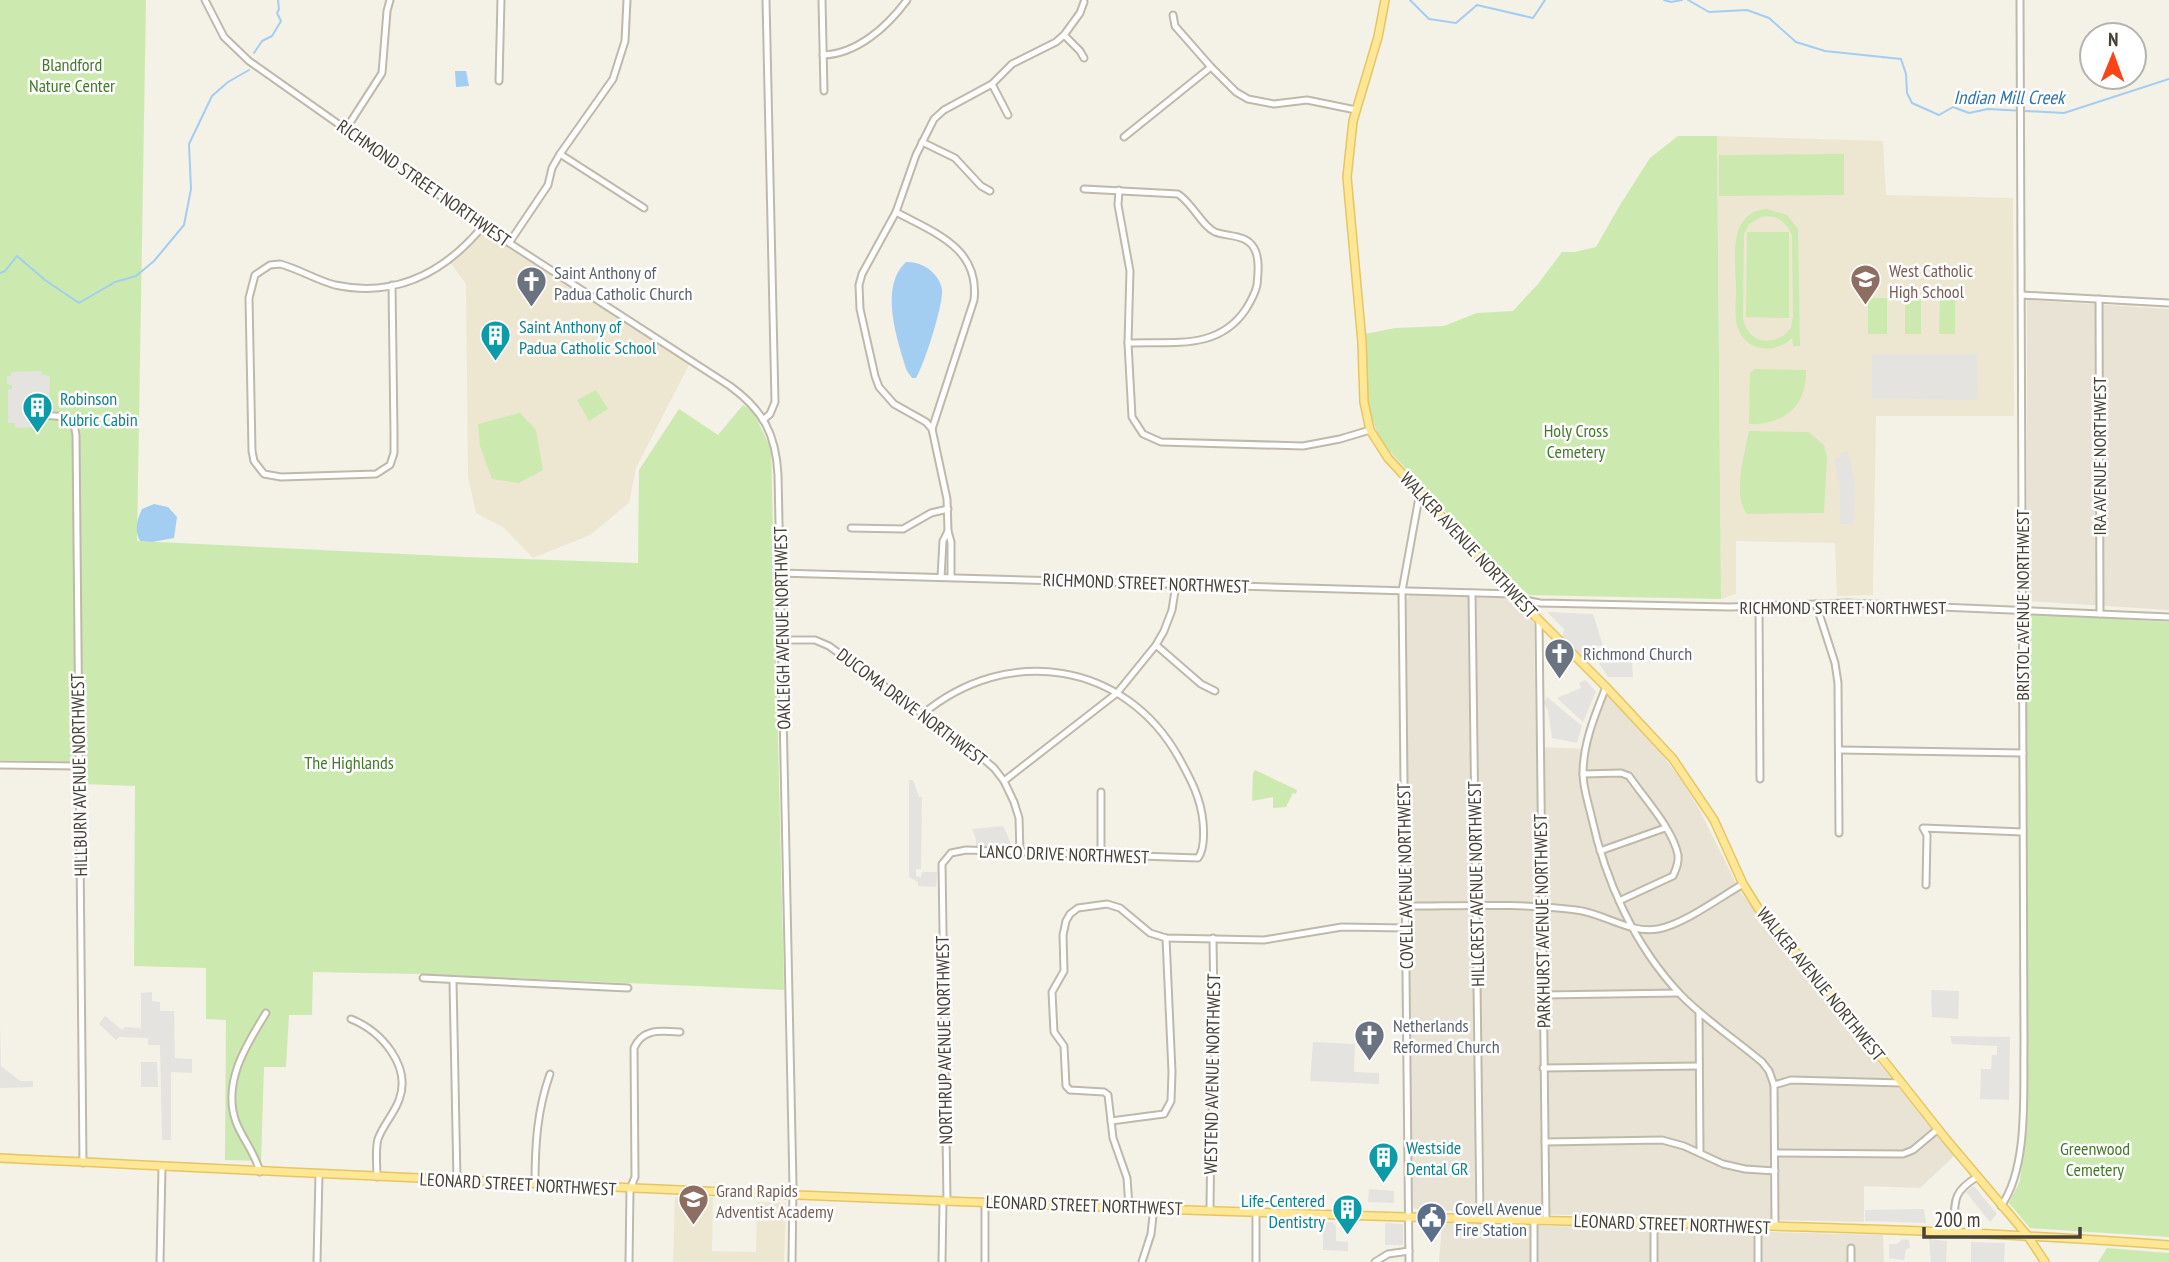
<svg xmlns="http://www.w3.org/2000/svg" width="2169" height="1262" viewBox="0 0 2169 1262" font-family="'PT Sans Narrow',sans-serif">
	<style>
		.residential { fill: #e8e3d5 }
		.education { fill: #ede7d1 }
		.green { fill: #cce9b0; fill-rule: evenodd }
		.parking { fill: #e5e3df }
		.water { fill: #a3cdf1 }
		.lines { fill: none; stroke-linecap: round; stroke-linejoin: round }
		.stream { stroke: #a3cdf1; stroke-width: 2 }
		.minor-casing { stroke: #bfb9aa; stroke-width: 9 }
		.major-casing { stroke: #e5c664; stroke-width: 10 }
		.minor { stroke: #fff; stroke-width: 5 }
		.major { stroke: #ffe795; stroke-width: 7 }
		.labels { text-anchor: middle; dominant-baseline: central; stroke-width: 5; stroke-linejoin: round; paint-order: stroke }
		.park-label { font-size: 18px; fill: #437a28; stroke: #fff }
		.street-label { font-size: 18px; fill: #474136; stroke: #fff }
		.education-label { font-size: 18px; fill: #785e54; stroke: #fff; text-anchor: start }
		.worship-label { font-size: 18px; fill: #5b616d; stroke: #fff; text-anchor: start }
		.culture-label { font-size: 18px; fill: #0d838f; stroke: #fff; text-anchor: start }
		.service-label { font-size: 18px; fill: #4e5e75; stroke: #fff; text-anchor: start }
		.water-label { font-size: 19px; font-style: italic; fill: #2d74b5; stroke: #fff }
	</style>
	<rect width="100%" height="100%" fill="#f4f1e7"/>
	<!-- residential -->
	<g class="residential">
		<path d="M2027 300 2169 309V610L2027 601Z"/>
		<path d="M1410 595 1506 598 1513 600 1534 623 1536 747 1588 749 1599 713 1607 696 1610 695 1644 731 1682 781 1699 809 1741 893 1954 1156 1920 1188 1864 1186V1222L1493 1213 1415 1209 1412 1205 1405 634V601Z"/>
		<path d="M1442 1223 1883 1235 1884 1262H1439Z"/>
	</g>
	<!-- education -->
	<g class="education">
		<path d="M1717 136 1883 141 1886 195 2013 198 2014 416H1876L1873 595 1837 596 1835 543 1736 541V594L1721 599Z"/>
		<path d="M483 226 691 361 636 468 629 503 590 535 533 558 504 528 476 513 468 477 466 284 449 261Z"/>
		<path d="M675 1197H713L712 1251 756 1252 757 1202 786 1203 784 1262H673Z"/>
	</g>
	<!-- green -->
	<g class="green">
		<path d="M0 0H146L137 541 465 557 638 563 639 470 679 409 718 435 743 405 753 411 771 449 784 990 422 974 313 972 312 1015H289L286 1067H264L261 1161 225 1160 226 1020 206 1019V968L134 966 135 786 82 784V762L0 760Z"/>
		<path d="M1678 136H1717L1721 599 1529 595 1505 576 1385 446C1363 413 1366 372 1365 334L1395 328 1444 326 1477 313 1513 311 1538 284 1562 252H1575L1596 247 1620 205 1650 158Z"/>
		<path d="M1844 154V195L1719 196V155Z"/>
		<path d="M1767 209 1787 215 1798 229 1800 346H1793L1792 338C1776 354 1747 352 1738 329 1734 318 1736 302 1736 290 1736 261 1726 212 1767 209ZM1761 217C1776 214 1785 221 1792 235L1793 316 1791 328 1783 336C1765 346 1747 340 1743 318L1744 234 1749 224Z"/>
		<path d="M1747 232H1789V318L1746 317Z"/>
		<path d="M1955 297V334H1939L1940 298Z"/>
		<rect x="1868" y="298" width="19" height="36"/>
		<rect x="1905" y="298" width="16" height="36"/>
		<path d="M1755 369 1806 370C1807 406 1784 425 1749 424L1750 373Z"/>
		<path d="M596 390 608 409 589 421 577 400Z"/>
		<path d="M520 413 536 430 543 470 519 483 492 479 480 446 478 424Z"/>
		<path d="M1749 431 1808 432 1824 445 1827 457 1824 513 1747 514C1732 498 1745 451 1749 431Z"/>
		<path d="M2027 613 2169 622V1237L2030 1228 2009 1203 2020 1181 2023 1149Z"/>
		<path d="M1255 770 1297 790 1296 794 1293 793 1286 807 1273 808V797L1252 801 1253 773Z"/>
		<path d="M2107 1248 2169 1253V1262H2098Z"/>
	</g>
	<!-- parking -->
	<g class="parking">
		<path d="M1876 354H1977L1978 400 1872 399V356Z"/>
		<path d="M41 371 42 375 50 376 49 408 43 427 15 428V423H8V390L12 389V385L7 384V376H11L12 372Z"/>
		<path d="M1848 451 1855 484 1854 524H1840V490L1834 460 1840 458 1839 454Z"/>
		<path d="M1547 612 1593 614 1603 646 1592 645 1595 651H1631L1633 677H1608L1597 660H1592L1586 667 1561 642 1564 629Z"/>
		<path d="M1585 680 1596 691 1583 722 1557 698 1581 688 1579 683Z"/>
		<path d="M1547 697 1582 726 1577 743 1552 738 1548 710 1544 703Z"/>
		<path d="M909 780H913L919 797H922L921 869H916V876L921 877 922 872H937L936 887 918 886V882L909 877Z"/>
		<path d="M1003 826 1010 841 1009 849 976 847V839L972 829Z"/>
		<path d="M1931 990 1959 991 1958 1019 1932 1017Z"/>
		<path d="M152 992V1001L160 1002V1011H174L175 1058 192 1059V1073L171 1072V1140H162L160 1045H148V1038L119 1037 116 1040 99 1024 105 1016 122 1030 125 1027 141 1028V993Z"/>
		<path d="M0 1025 1 1066 20 1081H33V1087L0 1088Z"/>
		<path d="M1950 1036 2010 1037 2009 1100 1980 1099 1981 1069H1991L1992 1055H1997V1046L1952 1044Z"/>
		<path d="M1313 1042 1355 1044 1354 1072 1379 1073V1084L1310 1081Z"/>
		<path d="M141 1062H157L158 1087H141Z"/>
		<path d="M1974 1186 1997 1214 1990 1222 1966 1192Z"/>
		<path d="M1369 1189 1394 1191V1203L1368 1202Z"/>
		<path d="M1924 1209 1926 1223 1865 1221V1210Z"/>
		<path d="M1323 1222H1332L1336 1226V1241L1348 1242V1251L1323 1250Z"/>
		<path d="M1385 1223 1403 1224V1245H1385Z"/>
		<path d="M1903 1239 1909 1240 1910 1248 1906 1249 1904 1260 1889 1258V1244H1897Z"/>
		<path d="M1929 1239 1947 1241 1946 1262H1931Z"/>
		<path d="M1971 1242 2005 1243 2004 1262H1971Z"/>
	</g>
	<!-- water -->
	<g class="water">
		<path d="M455 71H466L469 86 456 87Z"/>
		<path d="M906 262C922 261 939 273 942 289 944 303 924 366 916 378H912L907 371C897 339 879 287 906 262Z"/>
		<path d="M154 504 168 507 177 517 174 538 152 542 140 541C134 529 137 520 142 509Z"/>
	</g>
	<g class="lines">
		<!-- stream -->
		<g class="stream">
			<path d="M1410 0 1429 19 1456 23 1477 5 1533 18 1545 0"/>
			<path d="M1664 0 1671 2 1682 0"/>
			<path d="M1688 0 1709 12 1747 10 1769 18 1796 42 1825 51 1901 59 1906 74 1907 93 1912 103 1939 115 1953 107 1969 113 1988 109 2064 113 2169 79"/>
			<path d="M254 53 262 41 272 36 281 21 277 13 279 9 278 0"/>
			<path d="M0 273 5 271 17 256 45 280 79 303 115 282 136 276 154 261 184 225 191 189 189 144 212 96 228 82 249 70"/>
		</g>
		<defs>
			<g id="minor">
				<path d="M205 0 224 37 249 61 483 226 730 386C763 410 776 434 778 475L793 1186 792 1262"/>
				<path d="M822 0 824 91"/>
				<path d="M1173 15 1175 26 1211 67 1236 92 1248 99 1274 104 1307 100 1356 110"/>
				<path d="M1064 35 1080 51 1084 58"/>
				<path d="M823 55C857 54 887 27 907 0"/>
				<path d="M499 81 501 0"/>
				<path d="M992 84 1008 115"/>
				<path d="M346 129 382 73 387 11 390 0"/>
				<path d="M1124 137 1211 67"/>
				<path d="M922 142 955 158 981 186 990 191"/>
				<path d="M560 154 644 208"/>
				<path d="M1084 189 1178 194C1193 204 1202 226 1215 232 1228 237 1246 234 1254 248 1260 258 1258 274 1257 285 1255 294 1251 301 1246 309 1218 351 1173 341 1128 343"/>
				<path d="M1119 190 1118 205 1130 271 1128 343 1132 417 1143 434 1161 442 1303 446 1340 439 1370 430"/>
				<path d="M896 212C935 233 980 248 974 300L932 429"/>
				<path d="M509 243 548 185 552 168 560 154 613 79 625 41 627 0"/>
				<path d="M392 285 394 433V453L390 465 376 474 281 477 264 474 254 461 252 451 249 298 255 275 270 265 280 264C299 269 316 280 335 285 396 298 445 272 483 226"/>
				<path d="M2022 295 2169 303"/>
				<path d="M2099 299 2100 614"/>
				<path d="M41 415 68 417 74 424 76 435 83 1163"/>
				<path d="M763 420 770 414 775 402 766 0"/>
				<path d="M851 528 903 529 931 513 948 509"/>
				<path d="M779 573 1513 594"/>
				<path d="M941 577 943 541 948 531"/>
				<path d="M951 577V542L948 531 947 499 932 429 926 422 894 404 879 387 875 376 860 309 859 285 862 274 896 212 916 155 934 119 944 110 992 84 1012 64 1056 42 1064 35 1080 13 1084 2"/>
				<path d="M1472 593 1480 1218"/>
				<path d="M1519 599 1540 603 1730 607 1848 603 2169 617"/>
				<path d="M1816 604 1835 663 1838 683 1839 833"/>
				<path d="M1759 606 1760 779"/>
				<path d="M1539 622 1546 1220"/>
				<path d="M782 640H815L829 646 980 756 994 768 1004 781 1014 802 1019 818 1020 853"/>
				<path d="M1156 645 1201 684 1215 691"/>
				<path d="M1606 687C1595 715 1583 743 1583 774 1583 787 1588 802 1591 815 1605 880 1634 945 1680 994 1705 1020 1735 1039 1762 1062L1769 1071 1774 1085 1775 1226"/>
				<path d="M923 714C1007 644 1125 661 1179 758 1190 778 1201 798 1203 822 1204 833 1205 849 1198 858L966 850 951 853 942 864 947 1201"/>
				<path d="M1840 750 2023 753"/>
				<path d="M0 765 79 766"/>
				<path d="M1583 774 1621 773 1629 776C1644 798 1673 829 1678 855 1679 863 1676 869 1673 876L1619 901"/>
				<path d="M1004 781 1117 693 1156 645 1164 631 1172 610 1176 584"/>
				<path d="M1101 792V855"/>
				<path d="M1600 851 1665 828"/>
				<path d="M1926 885 1927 835 1923 828 2023 832"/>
				<path d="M1405 906C1461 906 1519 903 1576 910 1604 913 1629 934 1658 929 1684 924 1719 898 1743 884"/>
				<path d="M423 978 628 988"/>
				<path d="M453 981 457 1181"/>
				<path d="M1543 995 1679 993"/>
				<path d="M1699 1013 1700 1153"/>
				<path d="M351 1019C381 1031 412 1066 399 1100 394 1114 383 1125 378 1139 375 1150 377 1165 377 1177"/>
				<path d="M1543 1068 1699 1066"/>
				<path d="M1774 1085 1791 1080 1902 1083"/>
				<path d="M1111 1121 1164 1114 1171 1101 1172 1072 1166 938"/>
				<path d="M1545 1142 1662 1140 1684 1146 1723 1164 1745 1169 1775 1171"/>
				<path d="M1776 1153 1903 1154 1913 1150 1938 1129"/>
				<path d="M260 1172C255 1153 243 1140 236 1122 222 1083 246 1045 266 1013"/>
				<path d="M535 1184C535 1146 537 1110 550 1074"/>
				<path d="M2001 1206C2029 1167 2023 1091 2024 1044L2020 0"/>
				<path d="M1129 1207 1127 1178 1113 1138 1108 1095 1104 1092 1070 1090 1066 1086 1064 1046 1054 1032 1052 992 1064 971 1063 935 1066 921 1070 914 1078 908 1107 904 1120 908 1150 933 1166 938 1264 940 1342 927 1405 928"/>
				<path d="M1210 1209 1211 1124 1215 1077 1213 938"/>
				<path d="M1954 1231C1955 1202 1951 1193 1977 1177"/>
				<path d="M1851 1248V1262"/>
				<path d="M160 1262 162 1167"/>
				<path d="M317 1262 319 1174"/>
				<path d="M629 1262 630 1189 635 1177 634 1048C643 1028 660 1031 680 1032"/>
				<path d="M942 1262 943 1201"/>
				<path d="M985 1262V1202"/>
				<path d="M1142 1262 1151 1234 1154 1207"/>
				<path d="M1256 1262V1211"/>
				<path d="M1375 1262 1388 1254 1409 1251"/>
				<path d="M1409 1262 1402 591 1420 492"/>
				<path d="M1534 1262V1220"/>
				<path d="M1654 1262V1223"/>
				<path d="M1758 1262V1226"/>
			</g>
			<g id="major">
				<path d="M1385 0 1378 37 1353 121 1347 177 1362 342 1364 402 1370 430 1388 458 1513 594 1606 687 1673 759 1714 820 1743 884 1758 908 1824 985 1946 1139 2027 1235 2045 1262"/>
				<path d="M0 1158C469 1181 937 1203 1406 1217 1661 1224 1915 1226 2169 1245"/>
			</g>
		</defs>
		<!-- minor casing -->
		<use href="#minor" class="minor-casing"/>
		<!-- major casing -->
		<use href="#major" class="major-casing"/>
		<!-- minor -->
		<use href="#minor" class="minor"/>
		<!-- major -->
		<use href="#major" class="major"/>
	</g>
	<!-- icons -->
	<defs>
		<symbol id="school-pin" viewBox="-11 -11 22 30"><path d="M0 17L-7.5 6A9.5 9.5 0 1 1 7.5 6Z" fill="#8d6e63" stroke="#fff"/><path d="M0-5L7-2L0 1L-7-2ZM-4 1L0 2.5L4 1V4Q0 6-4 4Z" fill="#fff"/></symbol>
		<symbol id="church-pin" viewBox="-11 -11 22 30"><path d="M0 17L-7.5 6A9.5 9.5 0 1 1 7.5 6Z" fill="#6b7280" stroke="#fff"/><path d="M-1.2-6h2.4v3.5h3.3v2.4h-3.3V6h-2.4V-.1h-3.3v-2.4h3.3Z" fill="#fff"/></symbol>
		<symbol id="building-pin" viewBox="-11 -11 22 30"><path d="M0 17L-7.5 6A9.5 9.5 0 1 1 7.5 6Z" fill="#0f9aa8" stroke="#fff"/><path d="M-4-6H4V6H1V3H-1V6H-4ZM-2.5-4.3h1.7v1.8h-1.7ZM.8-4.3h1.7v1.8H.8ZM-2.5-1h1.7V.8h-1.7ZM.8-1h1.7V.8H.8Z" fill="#fff"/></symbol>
		<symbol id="civic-pin" viewBox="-11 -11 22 30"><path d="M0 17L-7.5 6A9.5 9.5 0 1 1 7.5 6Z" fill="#5c6f8a" stroke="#fff"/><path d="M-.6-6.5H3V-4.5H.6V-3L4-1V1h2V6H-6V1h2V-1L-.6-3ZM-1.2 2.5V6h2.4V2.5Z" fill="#fff"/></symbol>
	</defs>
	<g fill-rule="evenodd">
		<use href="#school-pin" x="1848" y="262" width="35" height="47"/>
		<use href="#church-pin" x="514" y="264" width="35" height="47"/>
		<use href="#building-pin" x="478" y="318" width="35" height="47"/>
		<use href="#building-pin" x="20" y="390" width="35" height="47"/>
		<use href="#church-pin" x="1542" y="636" width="35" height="47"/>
		<use href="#church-pin" x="1352" y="1018" width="35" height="47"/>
		<use href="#building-pin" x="1366" y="1140" width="35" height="47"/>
		<use href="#school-pin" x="676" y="1182" width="35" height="47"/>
		<use href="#building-pin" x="1330" y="1192" width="35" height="47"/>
		<use href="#civic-pin" x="1414" y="1200" width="35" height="47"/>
	</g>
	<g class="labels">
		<!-- park labels -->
		<g class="park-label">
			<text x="72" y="64">Blandford<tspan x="72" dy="21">Nature Center</tspan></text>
			<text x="1576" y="430">Holy Cross<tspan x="1576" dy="21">Cemetery</tspan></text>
			<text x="349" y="762">The Highlands</text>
			<text x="2095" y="1148">Greenwood<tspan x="2095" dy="21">Cemetery</tspan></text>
		</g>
		<!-- street labels -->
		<g class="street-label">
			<text transform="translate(424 183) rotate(35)">RICHMOND STREET NORTHWEST</text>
			<text transform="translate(2099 456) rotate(-90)">IRA AVENUE NORTHWEST</text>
			<text transform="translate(1469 545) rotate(47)">WALKER AVENUE NORTHWEST</text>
			<text transform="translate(1146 583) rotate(2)">RICHMOND STREET NORTHWEST</text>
			<text transform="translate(2022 605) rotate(-90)">BRISTOL AVENUE NORTHWEST</text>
			<text x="1843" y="607">RICHMOND STREET NORTHWEST</text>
			<text transform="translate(782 628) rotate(-91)">OAKLEIGH AVENUE NORTHWEST</text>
			<text transform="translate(912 707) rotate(37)">DUCOMA DRIVE NORTHWEST</text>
			<text transform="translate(79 775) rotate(-91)">HILLBURN AVENUE NORTHWEST</text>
			<text transform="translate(1064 854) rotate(2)">LANCO DRIVE NORTHWEST</text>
			<text transform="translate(1405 876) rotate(-91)">COVELL AVENUE NORTHWEST</text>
			<text transform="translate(1476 884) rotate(-91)">HILLCREST AVENUE NORTHWEST</text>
			<text transform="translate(1542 921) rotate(-91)">PARKHURST AVENUE NORTHWEST</text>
			<text transform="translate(1821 984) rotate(51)">WALKER AVENUE NORTHWEST</text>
			<text transform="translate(944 1040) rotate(-91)">NORTHRUP AVENUE NORTHWEST</text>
			<text transform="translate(1212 1074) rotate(-89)">WESTEND AVENUE NORTHWEST</text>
			<text transform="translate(518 1184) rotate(3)">LEONARD STREET NORTHWEST</text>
			<text transform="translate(1084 1205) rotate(2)">LEONARD STREET NORTHWEST</text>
			<text transform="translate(1672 1224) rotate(2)">LEONARD STREET NORTHWEST</text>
		</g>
		<!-- education labels -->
		<g class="education-label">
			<text x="1889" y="270">West Catholic<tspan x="1889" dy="21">High School</tspan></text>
			<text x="716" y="1190">Grand Rapids<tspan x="716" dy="21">Adventist Academy</tspan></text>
		</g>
		<!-- worship labels -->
		<g class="worship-label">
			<text x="554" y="272">Saint Anthony of<tspan x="554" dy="21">Padua Catholic Church</tspan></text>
			<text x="1583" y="653">Richmond Church</text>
			<text x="1393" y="1025">Netherlands<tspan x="1393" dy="21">Reformed Church</tspan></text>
		</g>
		<!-- culture labels -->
		<g class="culture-label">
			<text x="519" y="326">Saint Anthony of<tspan x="519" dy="21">Padua Catholic School</tspan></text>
			<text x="60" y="398">Robinson<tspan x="60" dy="21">Kubric Cabin</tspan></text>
			<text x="1406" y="1147">Westside<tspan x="1406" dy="21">Dental GR</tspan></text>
			<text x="1325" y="1200" text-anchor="end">Life-Centered<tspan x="1325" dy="21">Dentistry</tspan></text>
		</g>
		<!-- service labels -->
		<g class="service-label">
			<text x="1455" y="1208">Covell Avenue<tspan x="1455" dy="21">Fire Station</tspan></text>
		</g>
		<!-- water labels -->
		<g class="water-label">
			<text x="2009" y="97">Indian Mill Creek</text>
		</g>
	</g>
	<!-- north arrow -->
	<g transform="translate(2113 56) rotate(1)"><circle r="33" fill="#ffffff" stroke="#b5b3af" stroke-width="2"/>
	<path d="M0-5L12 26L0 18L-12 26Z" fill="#fc4516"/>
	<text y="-10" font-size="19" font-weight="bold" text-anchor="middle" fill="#474136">N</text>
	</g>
	<!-- scale -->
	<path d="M1924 1227v10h156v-10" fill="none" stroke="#474136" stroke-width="3.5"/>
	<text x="1934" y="1227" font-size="21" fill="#474136" stroke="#ffffff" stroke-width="5" paint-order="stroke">200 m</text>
</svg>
